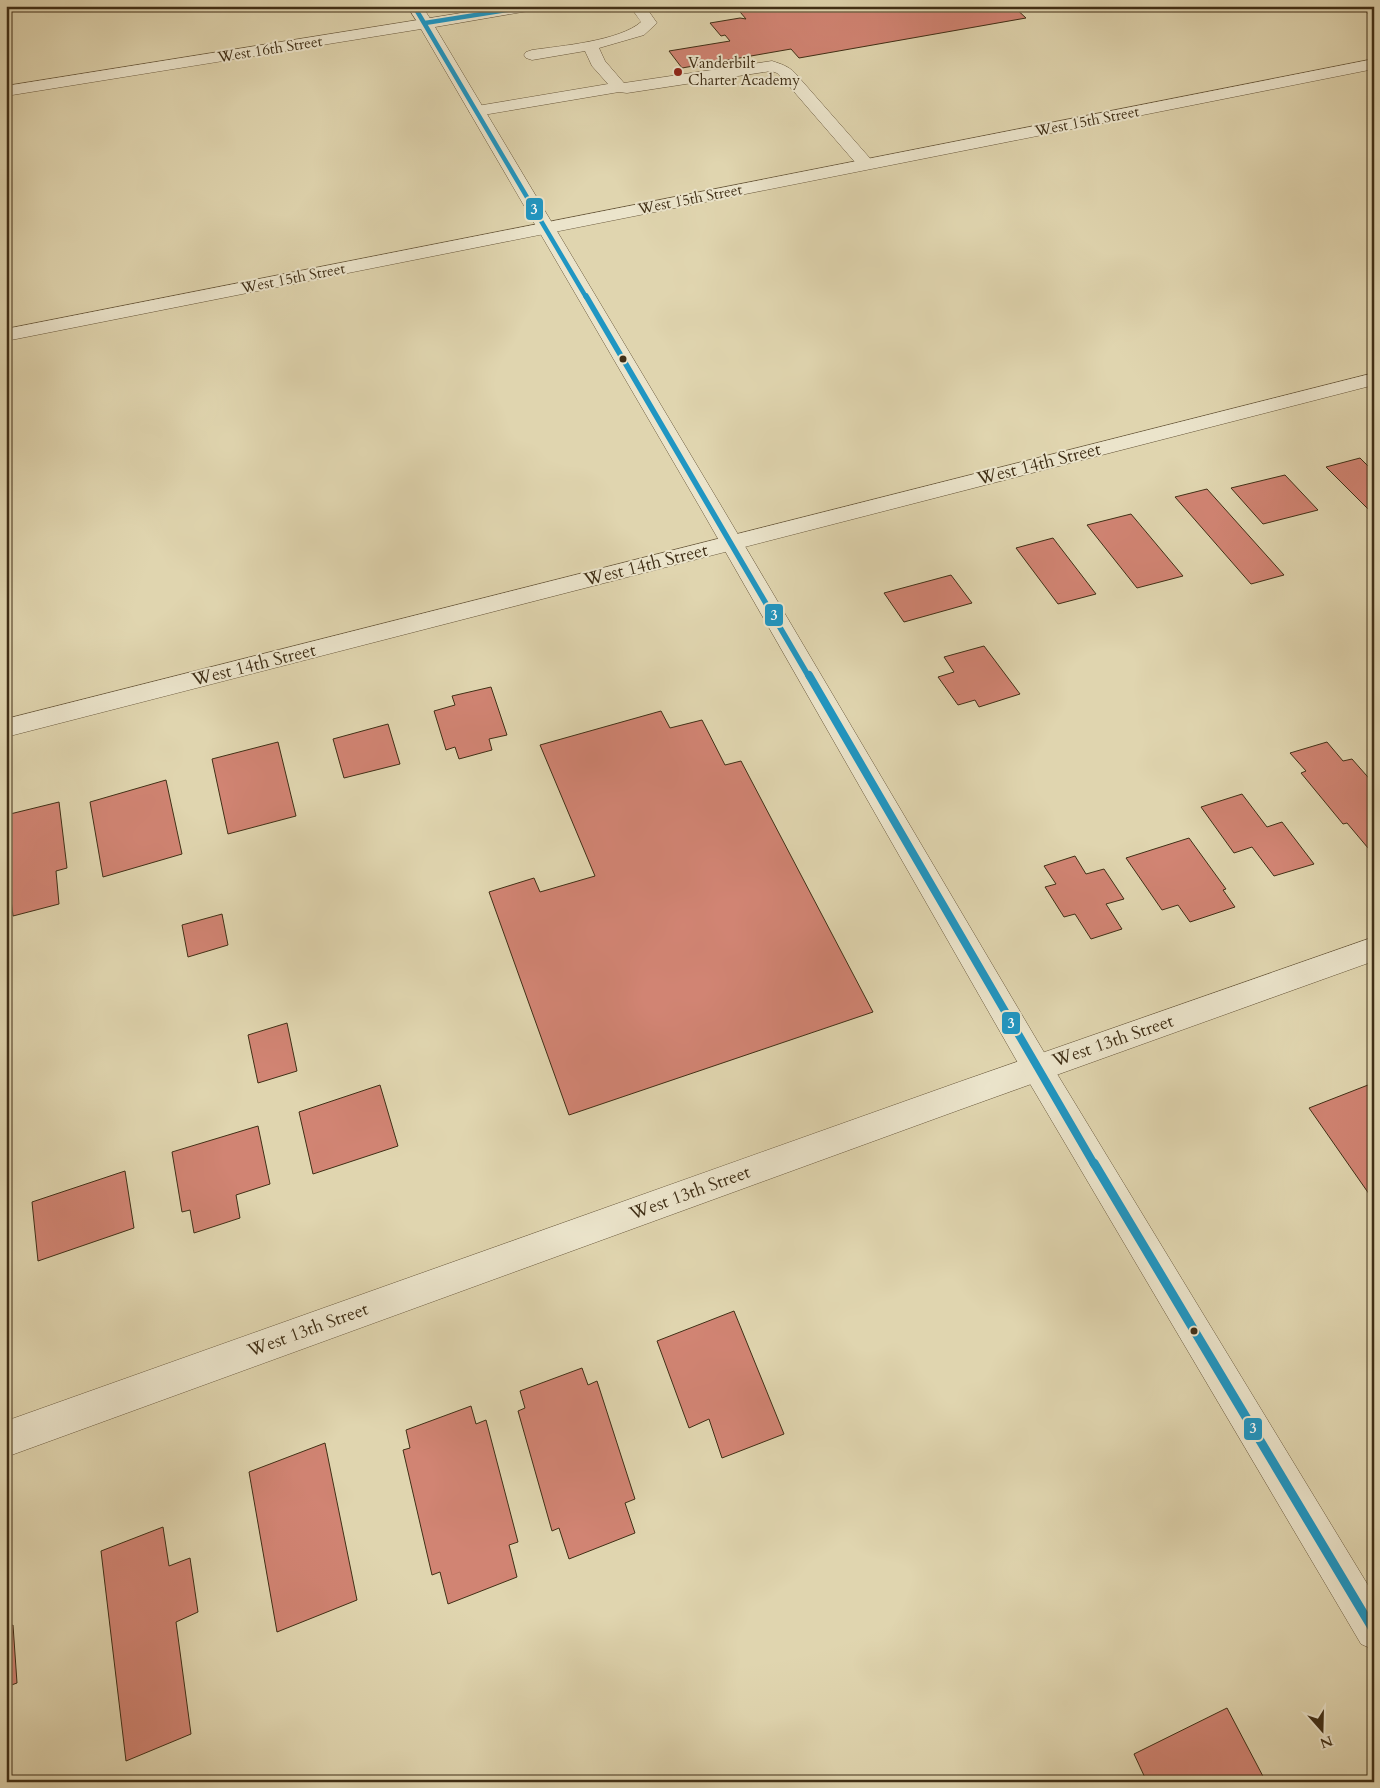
<svg xmlns="http://www.w3.org/2000/svg" width="1380" height="1788" viewBox="0 0 1380 1788" font-family="Cardo,serif">
	<style>
		.building { fill: #d18473; stroke: #402f16 }
		.lines { fill: none; stroke-linecap: round; stroke-linejoin: round }
		.service-casing { stroke: #68583c; stroke-width: 1 }
		.minor-casing { stroke: #68583c; stroke-width: 1 }
		.tertiary-casing { stroke: #68583c; stroke-width: 1 }
		.service { fill: #ebe4cb; fill-rule: evenodd }
		.minor { fill: #ebe4cb; fill-rule: evenodd }
		.tertiary { fill: #ebe4cb; fill-rule: evenodd }
		.bus-1-far3-casing { stroke: #ebe4cb; stroke-width: 7 }
		.bus-1-far2-casing { stroke: #ebe4cb; stroke-width: 9 }
		.bus-1-far1-casing { stroke: #ebe4cb; stroke-width: 11 }
		.bus-1-casing { stroke: #ebe4cb; stroke-width: 13 }
		.bus-1-far3 { stroke: #2096c2; stroke-width: 4.5 }
		.bus-1-far2 { stroke: #2096c2; stroke-width: 5.5 }
		.bus-1-far1 { stroke: #2096c2; stroke-width: 8 }
		.bus-1 { stroke: #2096c2; stroke-width: 9 }
		.poi-dot { fill: #8f2418; stroke: #ebe4cb; stroke-width: 2 }
		.bus-dot { fill: #402f16; stroke: #ebe4cb; stroke-width: 2 }
		.labels { text-anchor: middle; dominant-baseline: central; stroke-width: 4; stroke-linejoin: round; paint-order: stroke }
		.far-street-label { font-size: 15px; fill: #402f16; stroke: #ebe4cb }
		.far-poi-label { font-size: 15px; fill: #402f16; stroke: #ebe4cb; text-anchor: start }
		.street-label { font-size: 18px; fill: #402f16; stroke: #ebe4cb }
		.line-badge { stroke: #ebe4cb; stroke-width: 2 }
		.badge-label { font-size: 14px; text-anchor: middle; font-weight: bold; fill: #fff }
	</style>
	<rect width="100%" height="100%" fill="#e0d5af"/>
	<filter id="stains"><feTurbulence type="fractalNoise" baseFrequency=".004" numOctaves="4"/><feColorMatrix values="0 0 0 0 .2 0 0 0 0 .09 0 0 0 0 .02 0 0 0 .5 -.17"/></filter>
	<radialGradient id="worn" r=".72"><stop offset=".6" stop-color="#630" stop-opacity="0"/><stop offset="1" stop-color="#630" stop-opacity=".3"/></radialGradient>
	<!-- building -->
	<g class="building">
		<path d="M735 6H1013L1026 18 799 58 791 49 682 68 669 51 730 41 725 35 721 36 710 23 740 18 746 19Z"/>
		<path d="M1360 458 1374 472V515L1326 467Z"/>
		<path d="M1285 475 1318 510 1263 524 1231 488Z"/>
		<path d="M1207 489 1284 575 1251 584 1175 497Z"/>
		<path d="M1131 514 1183 576 1137 588 1087 525Z"/>
		<path d="M1053 538 1096 594 1058 604 1016 548Z"/>
		<path d="M951 575 972 603 904 622 884 593Z"/>
		<path d="M984 646 1020 694 979 707 975 700 958 705 938 677 954 672 944 657Z"/>
		<path d="M491 687 507 735 489 739 492 750 459 759 455 747 446 750 434 711 455 705 452 696Z"/>
		<path d="M661 711 670 728 702 720 725 765 741 761 873 1012 569 1115 489 892 534 878 540 892 595 876 540 745Z"/>
		<path d="M388 724 400 764 344 778 333 739Z"/>
		<path d="M278 742 296 816 228 834 212 759Z"/>
		<path d="M1327 742 1343 761 1352 759 1374 784V846L1368 848 1347 823 1343 824 1301 773 1306 771 1290 753Z"/>
		<path d="M166 780 182 854 103 877 90 802Z"/>
		<path d="M1242 794 1267 827 1282 822 1314 864 1274 876 1252 847 1234 853 1201 807Z"/>
		<path d="M59 802 67 868 56 871 59 904 13 916 9 883 7 884 6 877V815Z"/>
		<path d="M1189 838 1226 889 1223 890 1235 907 1190 922 1178 905 1162 910 1126 858Z"/>
		<path d="M1075 856 1086 874 1104 869 1124 899 1106 904 1122 929 1091 939 1075 914 1064 917 1045 887 1056 884 1044 866Z"/>
		<path d="M222 914 228 945 188 957 182 925Z"/>
		<path d="M287 1023 297 1071 258 1083 248 1035Z"/>
		<path d="M380 1085 398 1146 313 1174 299 1112Z"/>
		<path d="M1368 1085 1374 1093V1201L1309 1108Z"/>
		<path d="M258 1126 270 1184 236 1195 240 1218 194 1233 190 1210 182 1212 172 1152Z"/>
		<path d="M125 1171 134 1228 38 1261 32 1202Z"/>
		<path d="M734 1311 784 1434 722 1458 709 1419 689 1428 657 1341Z"/>
		<path d="M582 1368 588 1385 597 1381 635 1499 625 1503 635 1533 569 1559 559 1528 552 1531 518 1411 525 1408 520 1391Z"/>
		<path d="M471 1406 476 1424 486 1420 518 1542 509 1545 517 1577 448 1604 440 1572 432 1575 403 1450 410 1448 406 1430Z"/>
		<path d="M325 1443 357 1600 277 1632 249 1472Z"/>
		<path d="M163 1527 169 1566 190 1558 198 1612 176 1622 191 1734 126 1761 101 1551Z"/>
		<path d="M13 1625 17 1683 6 1687V1628Z"/>
		<path d="M1227 1708 1266 1782H1147L1134 1754Z"/>
	</g>
	<g class="lines">
		<defs>
			<path id="service" d="M630 6H645L657 23 644 35 599 48 605 61 624 83 772 61C781 64 788 66 795 73L875 164 872 168 866 169 860 168 783 79 777 73 771 71 627 93 619 92 477 116 471 114 469 111 471 108 477 106 608 84 592 66 585 51 532 60 526 58 524 55 526 52 532 50C560 46 620 41 641 22Z"/>
			<g id="minor">
				<path d="M407 6H422L433 23 430 26H420Z"/>
				<path d="M1360 6H1374V15L1369 14Z"/>
				<path d="M1374 59V69L6 341V329Z"/>
				<path d="M1374 373V385L6 737V719Z"/>
				<path d="M1374 937V961L959 1110 6 1457V1421L959 1082Z"/>
			</g>
			<path id="tertiary" d="M505 6H541L539 9 534 10 435 27 723 509 1048 1059 1374 1595V1650L1361 1644 1026 1077 701 509 421 29 6 96V86Z"/>
		</defs>
		<!-- service casing -->
		<use href="#service" class="service-casing"/>
		<!-- minor casing -->
		<use href="#minor" class="minor-casing"/>
		<!-- tertiary casing -->
		<use href="#tertiary" class="tertiary-casing"/>
		<!-- service -->
		<use href="#service" class="service"/>
		<!-- minor -->
		<use href="#minor" class="minor"/>
		<!-- tertiary -->
		<use href="#tertiary" class="tertiary"/>
		<defs>
			<g id="bus-1-far3">
				<path d="M414 6 586 297"/>
				<path d="M425 23 532 6"/>
			</g>
			<path id="bus-1-far2" d="M586 296 809 677"/>
			<path id="bus-1-far1" d="M809 675 1094 1164"/>
			<path id="bus-1" d="M1094 1163 1374 1631"/>
		</defs>
		<!-- bus-1-far3 casing -->
		<use href="#bus-1-far3" class="bus-1-far3-casing"/>
		<!-- bus-1-far2 casing -->
		<use href="#bus-1-far2" class="bus-1-far2-casing"/>
		<!-- bus-1-far1 casing -->
		<use href="#bus-1-far1" class="bus-1-far1-casing"/>
		<!-- bus-1 casing -->
		<use href="#bus-1" class="bus-1-casing"/>
		<!-- bus-1-far3 -->
		<use href="#bus-1-far3" class="bus-1-far3"/>
		<!-- bus-1-far2 -->
		<use href="#bus-1-far2" class="bus-1-far2"/>
		<!-- bus-1-far1 -->
		<use href="#bus-1-far1" class="bus-1-far1"/>
		<!-- bus-1 -->
		<use href="#bus-1" class="bus-1"/>
	</g>
	<!-- markers -->
	<circle class="poi-dot" cx="678" cy="72" r="5"/>
	<g class="bus-dot">
		<circle cx="623" cy="359" r="4.5"/>
		<circle cx="1194" cy="1331" r="4.5"/>
	</g>
	<g class="labels">
		<!-- far-street labels -->
		<g class="far-street-label">
			<text transform="translate(270 49) rotate(-9)">West 16th Street</text>
			<text transform="translate(1087 121) rotate(-11)">West 15th Street</text>
			<text transform="translate(690 199) rotate(-11)">West 15th Street</text>
			<text transform="translate(293 278) rotate(-11)">West 15th Street</text>
		</g>
		<!-- far-poi labels -->
		<g class="far-poi-label">
			<text x="688" y="63">Vanderbilt<tspan x="688" dy="17">Charter Academy</tspan></text>
		</g>
		<!-- street labels -->
		<g class="street-label">
			<text transform="translate(1039 464) rotate(-14)">West 14th Street</text>
			<text transform="translate(646 565) rotate(-14)">West 14th Street</text>
			<text transform="translate(254 665) rotate(-14)">West 14th Street</text>
			<text transform="translate(1113 1041) rotate(-19)">West 13th Street</text>
			<text transform="translate(690 1193) rotate(-20)">West 13th Street</text>
			<text transform="translate(308 1330) rotate(-20)">West 13th Street</text>
		</g>
	</g>
	<g class="line-badge">
		<rect x="525" y="197" width="19" height="24" rx="5" fill="#2096c2"/>
		<rect x="764" y="603" width="20" height="24" rx="5" fill="#2096c2"/>
		<rect x="1001" y="1011" width="20" height="24" rx="5" fill="#2096c2"/>
		<rect x="1243" y="1417" width="20" height="24" rx="5" fill="#2096c2"/>
	</g>
	<g class="badge-label">
		<text x="534" y="214">3</text>
		<text x="774" y="620">3</text>
		<text x="1011" y="1028">3</text>
		<text x="1253" y="1433">3</text>
	</g>
	<!-- margin -->
	<rect width="1380" height="1788" fill="none" stroke="#e0d5af" stroke-width="25"/>
	<rect x="8" y="8" width="1365" height="1773" fill="none" stroke="#402f16" stroke-width="2.5"/>
	<rect x="12" y="12" width="1355" height="1763" fill="none" stroke="#402f16"/>
	<!-- north arrow -->
	<g transform="translate(1322 1730) rotate(160)" stroke="#ebe4cb" stroke-width="4" paint-order="stroke">
	<path d="M0-4L9 19L0 12L-9 19Z" fill="#402f16"/>
	<text y="-8" font-size="14" font-weight="bold" text-anchor="middle" fill="#402f16">N</text>
	</g>
	<rect width="100%" height="100%" filter="url(#stains)"/>
	<rect width="100%" height="100%" fill="url(#worn)"/>
</svg>
